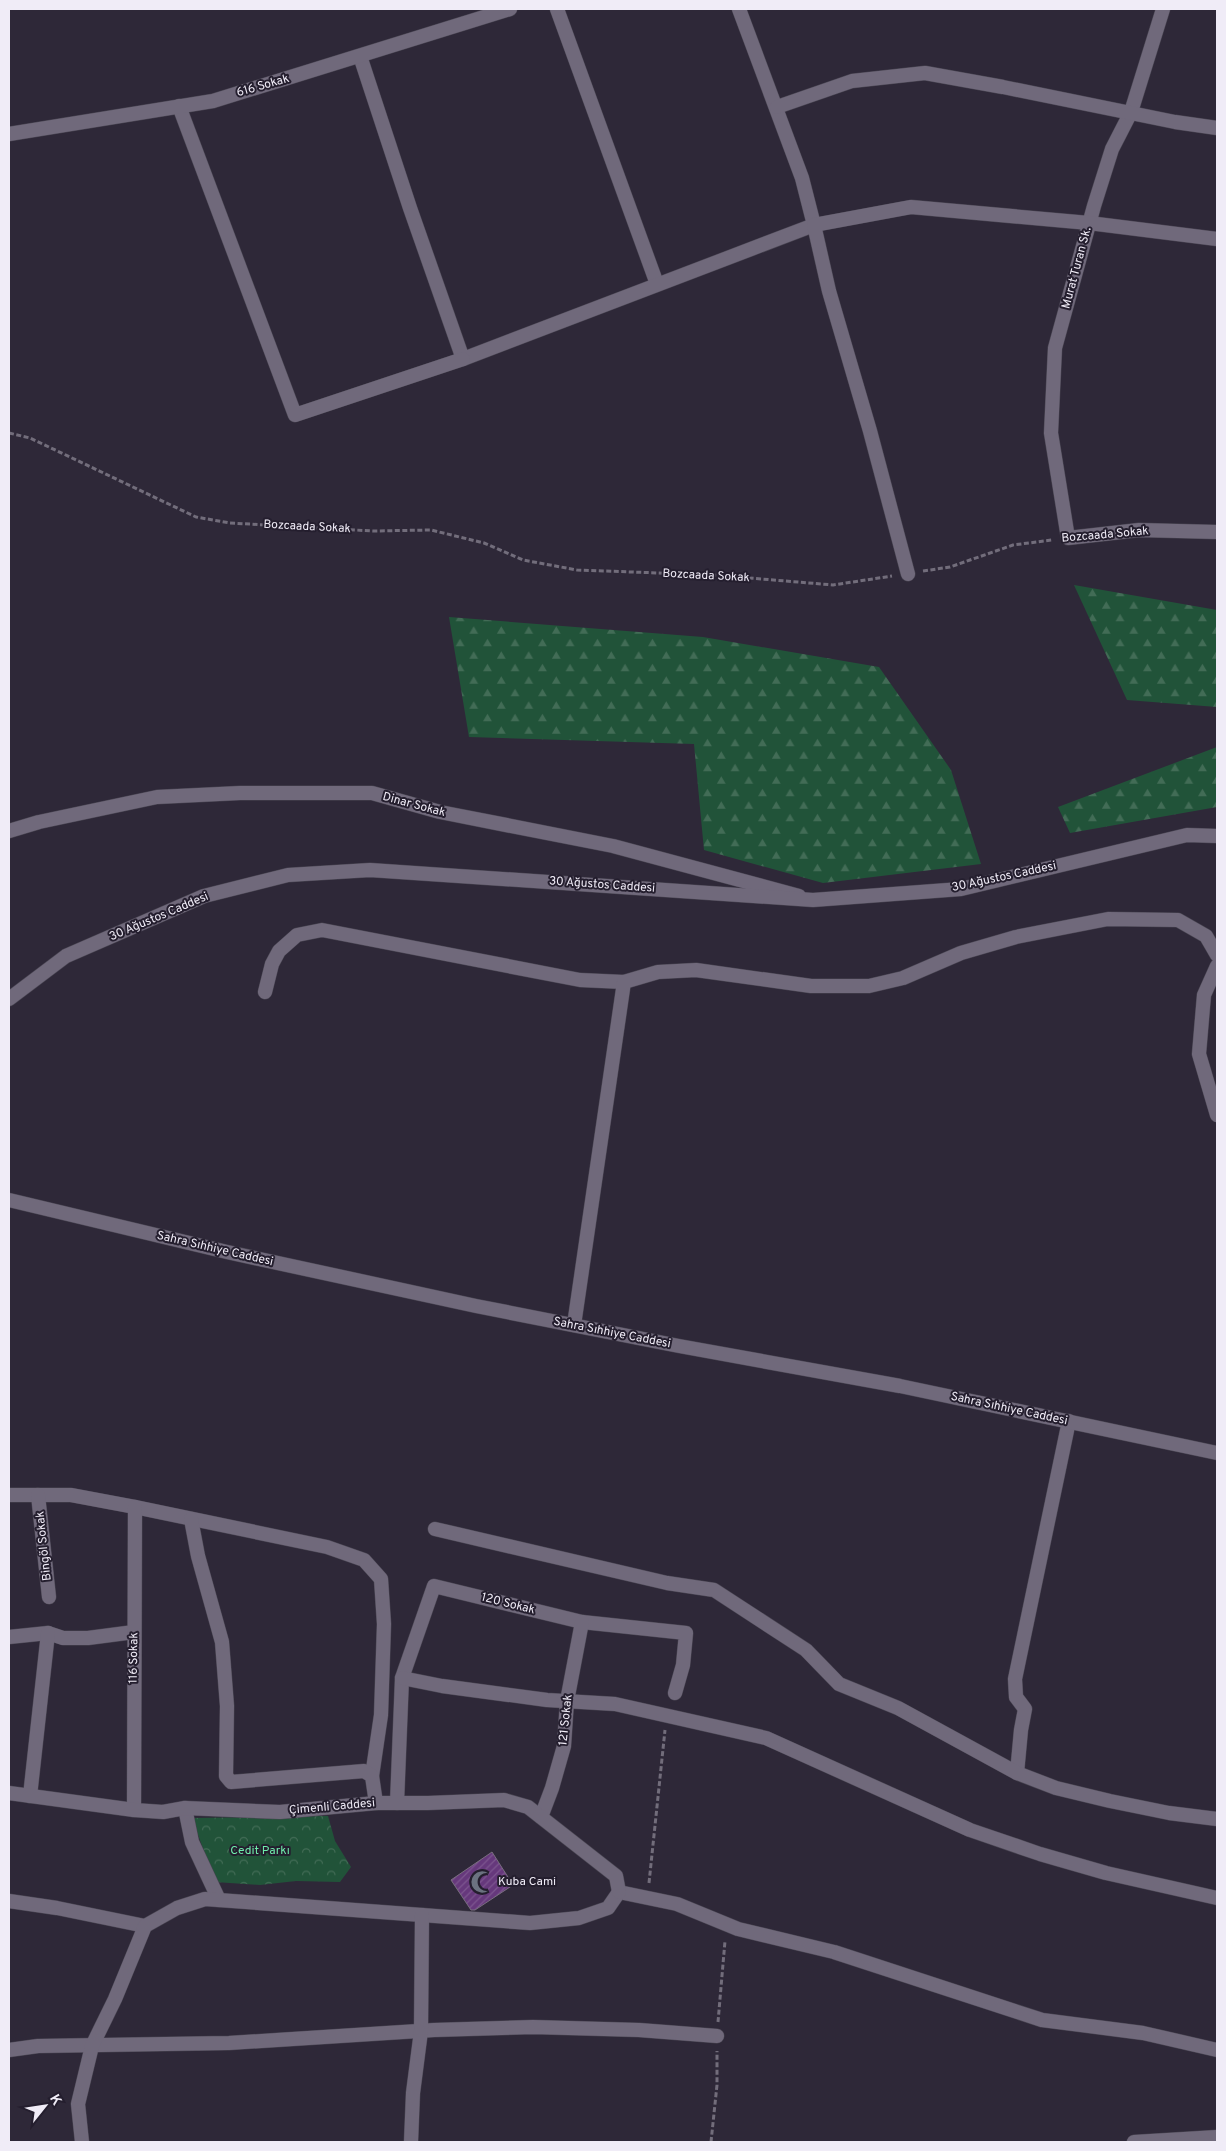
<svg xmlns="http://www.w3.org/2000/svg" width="1226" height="2151" viewBox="0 0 1226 2151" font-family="Overpass,sans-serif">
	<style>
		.forest { fill: url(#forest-firs) }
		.park { fill: url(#park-crowns) }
		.building { fill: url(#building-hatch); stroke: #796e7f }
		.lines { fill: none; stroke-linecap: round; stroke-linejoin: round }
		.minor-casing { stroke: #4a4653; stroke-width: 15 }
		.tertiary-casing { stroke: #4a4653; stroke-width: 15 }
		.secondary-casing { stroke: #4a4653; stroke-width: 15 }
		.path { stroke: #726d7b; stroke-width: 3; stroke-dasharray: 5 2.5; stroke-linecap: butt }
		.minor { stroke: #70697b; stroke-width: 14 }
		.tertiary { stroke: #70697b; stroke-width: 14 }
		.secondary { stroke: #70697b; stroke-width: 14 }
		.labels { text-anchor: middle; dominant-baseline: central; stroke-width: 4; stroke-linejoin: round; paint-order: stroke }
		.street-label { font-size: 12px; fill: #f0ecf7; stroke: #241e2e }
		.park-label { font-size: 12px; fill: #70eeac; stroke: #241e2e }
		.poi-label { font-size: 12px; fill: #f0ecf7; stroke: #241e2e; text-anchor: start }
	</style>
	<defs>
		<pattern id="forest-firs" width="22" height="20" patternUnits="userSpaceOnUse" patternTransform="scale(1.25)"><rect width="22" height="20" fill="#215339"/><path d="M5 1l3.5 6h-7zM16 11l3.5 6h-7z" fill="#426c56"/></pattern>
		<pattern id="park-crowns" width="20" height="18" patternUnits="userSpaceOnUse" patternTransform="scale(1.25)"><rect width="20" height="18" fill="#215339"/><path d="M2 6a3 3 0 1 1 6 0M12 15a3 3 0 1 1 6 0" fill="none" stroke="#426c56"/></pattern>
		<pattern id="building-hatch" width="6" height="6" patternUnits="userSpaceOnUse" patternTransform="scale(1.25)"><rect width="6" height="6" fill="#66387c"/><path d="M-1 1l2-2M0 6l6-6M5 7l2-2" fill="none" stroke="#7c558f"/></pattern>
	</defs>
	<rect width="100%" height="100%" fill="#2e2838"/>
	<!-- forest -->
	<g class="forest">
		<path d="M1074 585 1217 610V707L1127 700Z"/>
		<path d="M449 617 703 637 879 667 951 770 981 864 823 883 704 850 694 744 469 737Z"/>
		<path d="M1217 747V807L1070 833 1058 807Z"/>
	</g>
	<!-- park -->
	<path class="park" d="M328 1816 335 1841 351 1867 340 1882 296 1881 260 1885 215 1882 192 1818Z"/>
	<!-- building -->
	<path class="building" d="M492 1852 513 1885 475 1910H471L451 1880Z"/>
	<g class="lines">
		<defs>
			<g id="minor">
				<path d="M557 9 657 284"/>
				<path d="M1163 9 1131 112 1112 149 1094 206 1055 348 1051 433 1068 538 1139 530 1217 532"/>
				<path d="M360 56 410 208 463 359 814 225 802 178 739 9"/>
				<path d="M179 106 295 415 463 359"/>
				<path d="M777 107 852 81 925 73 1003 87 1175 122 1217 128"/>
				<path d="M908 574 870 431 829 291 814 225 911 207 1089 223 1217 239"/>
				<path d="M9 831 39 822 157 797 240 793H372L440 812 613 846 799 896"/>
				<path d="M265 992 272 964 279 951 297 935 322 930 580 980 624 982"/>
				<path d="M574 1325 624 982 658 972 696 970 811 986H869L903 978 961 953 1016 937 1108 919 1178 920 1206 936 1217 955"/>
				<path d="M9 1495H71L135 1507 327 1547 364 1560 381 1579 384 1624 381 1715 372 1776"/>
				<path d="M38 1495 49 1597"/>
				<path d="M191 1519 198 1556 222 1642 227 1706 226 1776 231 1782 364 1771 372 1776 376 1803"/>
				<path d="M9 1637 48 1633 63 1638H88L134 1632"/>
				<path d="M1017 1773 1021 1730 1025 1709 1016 1697 1015 1679 1069 1421"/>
				<path d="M30 1796 48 1633"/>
				<path d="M397 1803 402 1678 434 1586 582 1622 686 1633 683 1665 675 1693"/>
				<path d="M185 1808 192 1842 219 1900"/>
				<path d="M134 1810 135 1507"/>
				<path d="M541 1817 552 1788 564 1746 567 1701 582 1622"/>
				<path d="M9 1901 57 1908 145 1926"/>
				<path d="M9 2050 38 2046 229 2043 434 2030 533 2027 639 2030 717 2036"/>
				<path d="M82 2142 78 2104 92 2046 115 1999 145 1926 177 1908 205 1899 530 1923 579 1918 608 1908 619 1892 677 1904 738 1929 834 1952 1042 2020 1143 2033 1217 2050"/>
				<path d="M411 2142 413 2093 421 2031 422 1915"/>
			</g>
			<g id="tertiary">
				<path d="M9 134 213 101 510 9"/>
				<path d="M1217 966 1204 995 1199 1054 1217 1115"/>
				<path d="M9 1200 227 1252 476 1306 679 1346 900 1386 1217 1453"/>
				<path d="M435 1529 667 1583 714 1590 806 1650 839 1684 898 1708 1017 1773 1056 1788 1110 1801 1169 1813 1217 1819"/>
				<path d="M402 1678 442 1686 547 1700 615 1704 766 1738 970 1830 1040 1854 1106 1873 1217 1898"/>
				<path d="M9 1793 134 1810 163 1812 185 1808 280 1812 376 1803H428L504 1800 528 1807 616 1876 619 1892"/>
				<path d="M1134 2142 1217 2137"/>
			</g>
			<path id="secondary" d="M9 999 66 956 204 896 288 875 370 870 813 900 961 889 1187 835 1217 836"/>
		</defs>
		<!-- minor casing -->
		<use href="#minor" class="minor-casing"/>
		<!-- tertiary casing -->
		<use href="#tertiary" class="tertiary-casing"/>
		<!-- secondary casing -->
		<use href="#secondary" class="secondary-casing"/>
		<!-- path -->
		<g class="path">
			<path d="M9 433 30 438 196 517 230 523 373 531 431 530 484 543 523 560 577 570 714 575 833 585 892 576"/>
			<path d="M923 571 950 567 1013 545 1052 540"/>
			<path d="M649 1883 665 1730"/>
			<path d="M718 2022 725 1941"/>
			<path d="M711 2142 717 2085V2051"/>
		</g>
		<!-- minor -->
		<use href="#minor" class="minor"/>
		<!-- tertiary -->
		<use href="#tertiary" class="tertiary"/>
		<!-- secondary -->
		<use href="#secondary" class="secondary"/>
	</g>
	<!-- icons -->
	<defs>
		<symbol id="mosque-bare" viewBox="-9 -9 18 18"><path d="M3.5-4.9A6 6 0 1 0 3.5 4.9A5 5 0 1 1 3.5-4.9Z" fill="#6b7280" stroke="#241e2e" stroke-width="2.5" paint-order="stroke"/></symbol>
	</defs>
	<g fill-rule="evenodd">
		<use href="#mosque-bare" x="466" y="1866" width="32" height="32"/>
	</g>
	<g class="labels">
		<!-- street labels -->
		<g class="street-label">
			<text transform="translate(263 86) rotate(-16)">616 Sokak</text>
			<text transform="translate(1077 268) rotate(-75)">Murat Turan Sk.</text>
			<text transform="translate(307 527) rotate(3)">Bozcaada Sokak</text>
			<text transform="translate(1105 535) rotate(-5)">Bozcaada Sokak</text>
			<text transform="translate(706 576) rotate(3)">Bozcaada Sokak</text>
			<text transform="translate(414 805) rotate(15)">Dinar Sokak</text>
			<text transform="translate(1004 877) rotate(-12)">30 Ağustos Caddesi</text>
			<text transform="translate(602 885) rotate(4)">30 Ağustos Caddesi</text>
			<text transform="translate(159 917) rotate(-23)">30 Ağustos Caddesi</text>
			<text transform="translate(215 1249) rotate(13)">Sahra Sıhhiye Caddesi</text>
			<text transform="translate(612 1333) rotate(11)">Sahra Sıhhiye Caddesi</text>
			<text transform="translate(1009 1409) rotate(12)">Sahra Sıhhiye Caddesi</text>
			<text transform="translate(44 1546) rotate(-96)">Bingöl Sokak</text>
			<text transform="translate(508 1604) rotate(14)">120 Sokak</text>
			<text transform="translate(134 1658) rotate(-89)">116 Sokak</text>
			<text transform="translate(566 1720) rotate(-84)">121 Sokak</text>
			<text transform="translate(332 1807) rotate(-5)">Çimenli Caddesi</text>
		</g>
		<!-- park labels -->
		<g class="park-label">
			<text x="260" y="1851">Cedit Parkı</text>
		</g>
		<!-- poi labels -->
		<g class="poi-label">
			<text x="498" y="1882">Kuba Cami</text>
		</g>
	</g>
	<!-- border -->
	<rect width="1226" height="2151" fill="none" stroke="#f0ecf7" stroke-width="20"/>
	<!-- north arrow -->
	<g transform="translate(45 2106) rotate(60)" stroke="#241e2e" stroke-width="4" paint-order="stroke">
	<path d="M0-4L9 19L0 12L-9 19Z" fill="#f0ecf7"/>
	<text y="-8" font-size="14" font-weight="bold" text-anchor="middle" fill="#f0ecf7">K</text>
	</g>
</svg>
